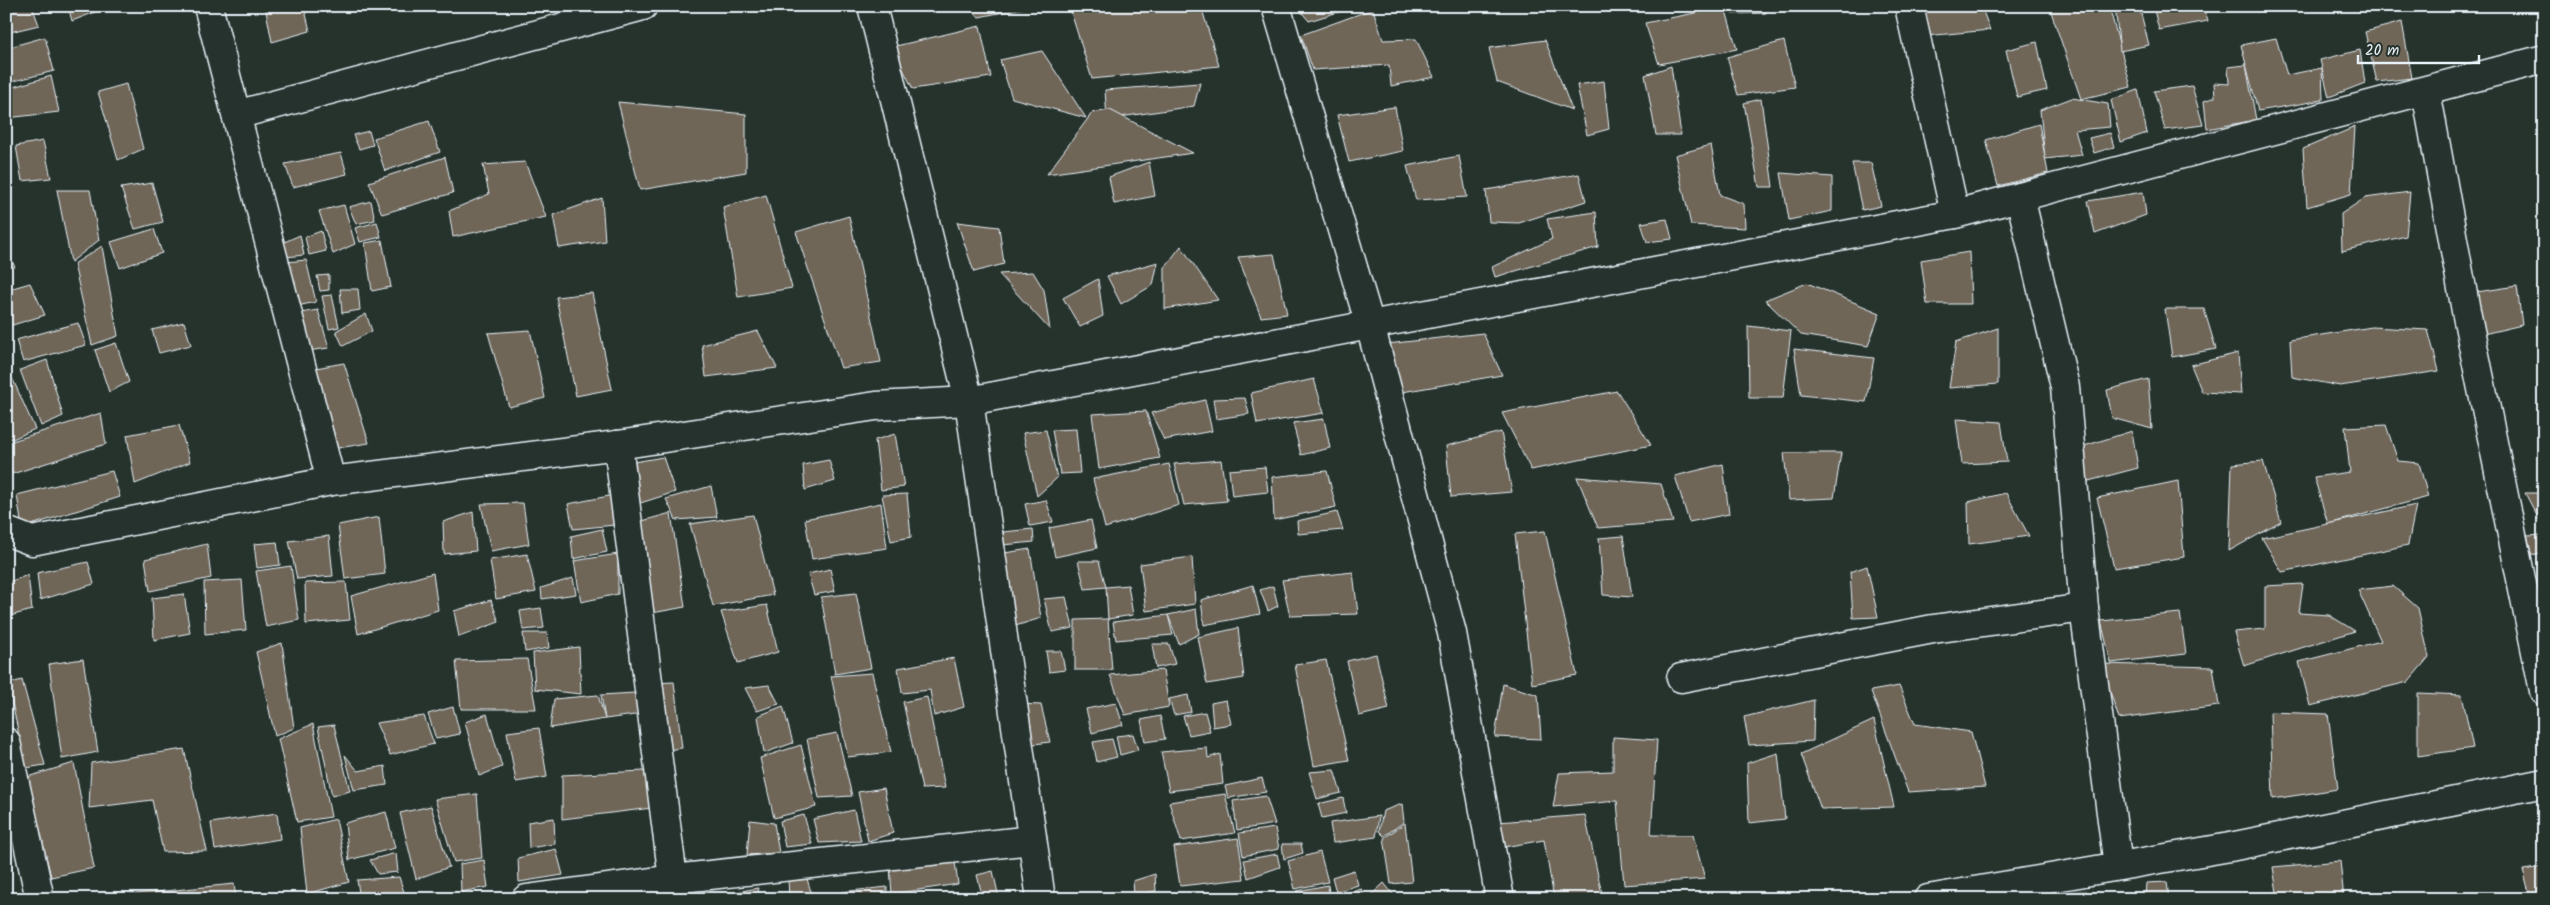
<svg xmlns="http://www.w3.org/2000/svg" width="2550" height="905" viewBox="0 0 2550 905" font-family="Kalam,sans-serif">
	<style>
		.building { fill: #706658; stroke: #e8f1f8 }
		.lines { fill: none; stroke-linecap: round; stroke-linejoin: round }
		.minor-casing { stroke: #e8f1f8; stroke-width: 31 }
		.minor { stroke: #26332d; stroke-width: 28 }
	</style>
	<rect width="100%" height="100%" fill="#26332d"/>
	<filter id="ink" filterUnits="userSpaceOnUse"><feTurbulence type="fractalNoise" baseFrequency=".02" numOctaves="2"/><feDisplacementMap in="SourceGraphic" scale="10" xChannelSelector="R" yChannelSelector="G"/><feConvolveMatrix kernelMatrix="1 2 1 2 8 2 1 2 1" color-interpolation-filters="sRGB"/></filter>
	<g filter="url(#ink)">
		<!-- building -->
		<g class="building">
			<path d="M6 6H32L39 25 6 33Z"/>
			<path d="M68 6H103V9L72 21Z"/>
			<path d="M265 6H304L310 31 272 42Z"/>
			<path d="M966 6H1033L979 17Z"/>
			<path d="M1069 6H1201L1219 66 1092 79Z"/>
			<path d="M1301 6H1358L1309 21 1298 8Z"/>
			<path d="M1729 6H1765L1766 13 1732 14Z"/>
			<path d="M1927 6H1981L1990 30 1925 36 1909 9Z"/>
			<path d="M2049 6H2109L2131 87 2081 99Z"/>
			<path d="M2115 6H2139L2149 45 2120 51Z"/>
			<path d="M2153 6H2204L2208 21 2159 30Z"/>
			<path d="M1725 7 1737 49 1659 64 1645 23Z"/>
			<path d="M1373 9 1383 40 1416 39 1434 77 1391 86 1389 65 1313 70 1301 35Z"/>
			<path d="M2402 22 2412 78 2377 82 2365 32Z"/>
			<path d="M980 26 991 77 913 89 892 47Z"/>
			<path d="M45 37 54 71 10 82 6 73V48Z"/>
			<path d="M2276 38 2287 75 2322 68 2323 100 2258 111 2241 45Z"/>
			<path d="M1545 40 1572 110 1497 82 1489 48Z"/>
			<path d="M1784 41 1795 87 1738 95 1727 57Z"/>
			<path d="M2037 42 2047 90 2017 97 2006 50Z"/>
			<path d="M2360 50 2365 83 2329 97 2320 60Z"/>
			<path d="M1042 51 1086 118 1012 98 1000 60Z"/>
			<path d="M2246 65 2256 120 2207 129 2204 101 2215 97 2214 83 2229 84 2228 67Z"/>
			<path d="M1671 66 1681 135H1656L1645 75Z"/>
			<path d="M51 76 59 112 7 118 6 89Z"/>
			<path d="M1604 81 1609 129 1587 135 1577 85Z"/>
			<path d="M1200 83 1194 106 1107 119 1105 90Z"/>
			<path d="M126 84 143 149 118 160 98 92Z"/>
			<path d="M2192 86 2203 125 2165 130 2154 91Z"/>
			<path d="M2138 90 2147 133 2121 142 2111 100Z"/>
			<path d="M2072 98 2108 104 2110 127 2075 130 2082 155 2045 159 2040 110Z"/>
			<path d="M1761 99 1773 187H1759L1744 103Z"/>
			<path d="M618 102 746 114V172L640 190Z"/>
			<path d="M1395 107 1403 151 1349 162 1337 115Z"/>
			<path d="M1110 110 1193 153 1047 174 1092 113Z"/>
			<path d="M429 121 440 152 385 171 374 138Z"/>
			<path d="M2039 124 2048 173 1998 186 1986 140Z"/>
			<path d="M2355 127 2351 194 2307 207 2303 149Z"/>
			<path d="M369 131 373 145 359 149 353 135Z"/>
			<path d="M2110 133 2114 147 2094 153 2089 138Z"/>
			<path d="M43 141 51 178 22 181 16 146Z"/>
			<path d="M1711 145 1720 195 1744 204 1745 228 1691 225 1675 155Z"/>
			<path d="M341 153 347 174 293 187 285 164Z"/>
			<path d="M1459 156 1467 197 1416 200 1407 166Z"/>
			<path d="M445 157 453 193 382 214 369 182Z"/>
			<path d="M525 162 546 217 453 237 449 211 489 194 483 165Z"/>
			<path d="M1149 162 1155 196 1114 204 1109 177Z"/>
			<path d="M1852 163H1871L1881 206 1862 210Z"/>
			<path d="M1781 173 1832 177V211L1789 220Z"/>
			<path d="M1579 174 1586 201 1519 223 1489 222 1486 190Z"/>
			<path d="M152 183 163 222 135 229 121 188Z"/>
			<path d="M57 190H90L99 240 71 262Z"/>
			<path d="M2143 192 2146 215 2095 234 2088 201Z"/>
			<path d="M2410 192 2406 236 2342 251 2341 214 2365 198Z"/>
			<path d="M766 195 792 288 738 297 723 207Z"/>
			<path d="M602 198 605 241 559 248 553 215Z"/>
			<path d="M371 201 375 220 356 224 349 207Z"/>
			<path d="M344 205 355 244 333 254 319 211Z"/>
			<path d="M1596 212 1598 247 1495 277 1492 267 1552 239 1547 219Z"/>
			<path d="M849 216 881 362 841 368 796 232Z"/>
			<path d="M1667 219 1672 239 1647 242 1641 223Z"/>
			<path d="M377 222 381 237 360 242 355 228Z"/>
			<path d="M957 222 999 227 1004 264 974 272Z"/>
			<path d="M154 229 162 253 120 268 111 242Z"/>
			<path d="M321 231 326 251 309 255 305 237Z"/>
			<path d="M300 235 304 255 286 257 280 244Z"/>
			<path d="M382 240 391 287 372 291 365 243Z"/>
			<path d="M102 246 118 336 92 345 74 264Z"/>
			<path d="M1181 246 1218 300 1165 309V267Z"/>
			<path d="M6 250 15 267 6 269Z"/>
			<path d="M1969 252 1971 304H1927L1921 260Z"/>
			<path d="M1274 254 1287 314 1261 317 1238 257Z"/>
			<path d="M306 260 316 302 297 306 286 262Z"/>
			<path d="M1158 262 1153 285 1121 304 1107 276Z"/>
			<path d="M1033 272 1044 290 1050 330 999 274Z"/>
			<path d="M329 275V290L320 291 317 276Z"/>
			<path d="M1098 279 1103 316 1080 327 1063 298Z"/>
			<path d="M30 283 45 315 6 327V290Z"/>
			<path d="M1807 283 1880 313 1868 346 1801 335 1765 300Z"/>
			<path d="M2517 286 2522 325 2479 335 2470 293Z"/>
			<path d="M340 289H358L360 310 342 313Z"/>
			<path d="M592 293 612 389 576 396 556 297Z"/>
			<path d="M332 295 339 327 329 329 322 296Z"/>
			<path d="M2165 309H2204L2216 349 2172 357Z"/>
			<path d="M318 310 329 348 307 351 295 314Z"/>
			<path d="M366 314 372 331 343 346 336 331Z"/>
			<path d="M184 322 191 345 159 353 152 330Z"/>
			<path d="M78 323 86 345 23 362 16 340Z"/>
			<path d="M1748 326 1791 331 1783 398H1749Z"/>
			<path d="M2372 327 2428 330 2439 371 2340 386 2292 377 2290 340Z"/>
			<path d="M1998 328V384L1949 388 1956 342Z"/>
			<path d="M530 330 545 398 509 407 488 333Z"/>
			<path d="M758 331 777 368 706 377 702 345Z"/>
			<path d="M1483 333 1502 375 1396 393 1387 344Z"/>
			<path d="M116 343 129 382 109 392 95 350Z"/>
			<path d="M1794 349 1874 358 1866 402 1801 395Z"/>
			<path d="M2238 353 2241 394 2202 392 2191 365Z"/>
			<path d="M47 360 63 416 41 426 20 370Z"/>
			<path d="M344 363 369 443 338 448 310 369Z"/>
			<path d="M10 373 35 429 6 442V374Z"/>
			<path d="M1314 379 1324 413 1257 424 1251 393Z"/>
			<path d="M2148 379 2152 429 2112 418 2107 390Z"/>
			<path d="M1617 391 1651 445 1531 470 1502 413Z"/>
			<path d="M1245 398 1249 414 1216 419 1213 399Z"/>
			<path d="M1205 400 1212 431 1164 440 1151 413Z"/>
			<path d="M1146 411 1160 458 1099 469 1092 414Z"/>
			<path d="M101 413 106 444 12 474 6 456V443Z"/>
			<path d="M1324 419 1330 448 1301 455 1293 423Z"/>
			<path d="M1956 419 2001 422 2007 462 1962 464Z"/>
			<path d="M179 425 190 462 135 484 127 435Z"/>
			<path d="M2386 425 2398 461 2419 463 2428 497 2328 524 2314 477 2350 472 2345 427Z"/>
			<path d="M1076 429 1080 473 1060 474 1052 430Z"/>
			<path d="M1046 430 1057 478 1037 496 1023 433Z"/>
			<path d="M2132 431 2138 468 2081 483V447Z"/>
			<path d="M1501 432 1512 492 1451 497 1446 446Z"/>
			<path d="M895 434 904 487 881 490 875 440Z"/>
			<path d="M1784 453H1841L1834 498 1789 500Z"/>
			<path d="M663 457 675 492 631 506 628 463Z"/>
			<path d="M829 460 835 481 805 490 803 465Z"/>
			<path d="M1221 460 1227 501 1184 505 1174 464Z"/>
			<path d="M2263 461 2281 522 2229 551 2232 464Z"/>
			<path d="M1169 464 1179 505 1105 528 1093 479Z"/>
			<path d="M1723 464 1729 514 1689 522 1675 476Z"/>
			<path d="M1265 467 1268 492 1232 496 1229 470Z"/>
			<path d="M112 471 120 497 22 528 17 495Z"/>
			<path d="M1327 471 1336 507 1274 520 1272 477Z"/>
			<path d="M1577 477 1661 484 1673 522 1598 528Z"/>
			<path d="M2178 481 2184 557 2114 568 2097 498Z"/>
			<path d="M711 486 717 517 676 520 666 499Z"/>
			<path d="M2006 493 2029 536 1969 544 1968 502Z"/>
			<path d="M2525 493H2544V529Z"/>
			<path d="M907 494 911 537 891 541 882 495Z"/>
			<path d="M614 495 615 525 573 529 568 504Z"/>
			<path d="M1046 500 1053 522 1030 526 1025 504Z"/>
			<path d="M523 503 529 544 491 551 481 504Z"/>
			<path d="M881 503 887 548 812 559 805 519Z"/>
			<path d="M2416 505 2408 545 2282 572 2262 538Z"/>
			<path d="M473 512 476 551 444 554 443 522Z"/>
			<path d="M1337 512 1343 530 1298 534 1297 521Z"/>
			<path d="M671 513 685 607 641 615 635 523Z"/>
			<path d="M753 515 773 595 713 606 690 524Z"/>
			<path d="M379 517 385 574 345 579 338 525Z"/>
			<path d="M1091 520 1097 548 1055 557 1049 528Z"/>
			<path d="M602 529 607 552 573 559 571 536Z"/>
			<path d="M1033 529 1034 542 1003 545V532Z"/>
			<path d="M1545 531 1577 675 1532 684 1515 534Z"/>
			<path d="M2544 535V555L2531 554 2527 536Z"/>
			<path d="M329 536 333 576 297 579 289 541Z"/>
			<path d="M1623 536 1632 597 1603 595 1599 538Z"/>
			<path d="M277 542 280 565 257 568 254 544Z"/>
			<path d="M207 544 211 578 150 591 145 559Z"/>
			<path d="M1030 549 1041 618 1006 629 992 555Z"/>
			<path d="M527 554 536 592 496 599 490 560Z"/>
			<path d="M618 554V594L581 602 574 561Z"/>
			<path d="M1192 557 1195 604 1146 611 1140 564Z"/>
			<path d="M1078 561H1099L1106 587 1085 589Z"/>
			<path d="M88 562 94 584 40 600 37 573Z"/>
			<path d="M291 566 299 620 266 627 256 571Z"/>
			<path d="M1867 566 1878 617 1853 618 1850 572Z"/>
			<path d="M830 569 835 591 814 595 808 574Z"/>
			<path d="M1353 572 1358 614 1290 616 1282 580Z"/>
			<path d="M433 573 438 610 358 634 351 596Z"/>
			<path d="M28 575 32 610 6 617V583Z"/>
			<path d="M573 578 576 594 542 599 541 588Z"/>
			<path d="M242 580 246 630 205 634 204 582Z"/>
			<path d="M346 582 350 620 306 624 305 583Z"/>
			<path d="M2303 584 2299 613 2329 615 2355 631 2244 666 2234 632 2265 629V586Z"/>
			<path d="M1128 585 1133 615 1108 619 1106 587Z"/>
			<path d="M1253 585 1260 614 1204 625 1201 600Z"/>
			<path d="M1273 586 1278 606 1268 611 1260 590Z"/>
			<path d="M2393 586 2418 608 2429 657 2408 682 2310 706 2299 662 2381 641 2358 590Z"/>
			<path d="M856 593 871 668 835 674 821 597Z"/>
			<path d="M184 594 190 633 154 640 152 598Z"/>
			<path d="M1066 597 1073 628 1052 632 1044 599Z"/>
			<path d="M491 600 499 622 459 637 454 611Z"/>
			<path d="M767 605 778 652 738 663 721 612Z"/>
			<path d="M541 608 544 628 523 630 520 611Z"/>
			<path d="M1196 609 1199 634 1179 644 1168 615Z"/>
			<path d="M2180 613 2186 654 2111 663 2101 621Z"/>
			<path d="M1168 615 1173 635 1116 640 1113 622Z"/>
			<path d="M1108 619 1112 670H1075V620Z"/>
			<path d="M1238 628 1244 678 1207 684 1198 637Z"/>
			<path d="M523 633H547L549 648 525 652Z"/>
			<path d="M282 643 294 728 275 736 256 652Z"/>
			<path d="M1152 644H1169L1175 664 1156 668Z"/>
			<path d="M579 647 581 694 535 689 533 653Z"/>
			<path d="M1046 651H1061L1065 670 1049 672Z"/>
			<path d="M1376 654 1389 709 1359 716 1347 661Z"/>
			<path d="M954 658 964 707 934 716 930 690 902 693 898 668Z"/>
			<path d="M83 659 98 752 62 759 49 664Z"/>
			<path d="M527 659 536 709H461L456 661Z"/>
			<path d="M1326 660 1349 760 1314 766 1295 665Z"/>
			<path d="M2101 664 2213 667 2219 706 2119 719Z"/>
			<path d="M1163 670 1169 707 1125 715 1110 675Z"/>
			<path d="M872 673 891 752 848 757 831 676Z"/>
			<path d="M22 680 45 765 26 768 8 684Z"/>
			<path d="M674 682 682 748 659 751 653 683Z"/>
			<path d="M1503 684 1538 695 1541 739 1495 737Z"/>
			<path d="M769 685 779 704 757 711 745 688Z"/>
			<path d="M1899 686 1915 724 1971 732 1985 787 1908 792 1871 691Z"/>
			<path d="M635 693 642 714 605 719 601 695Z"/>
			<path d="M2418 693 2462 695 2473 748 2418 756Z"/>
			<path d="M598 695 605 719 550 728 554 699Z"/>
			<path d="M1188 695 1191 712 1174 715 1169 699Z"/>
			<path d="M927 697 945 788 922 789 903 702Z"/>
			<path d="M1226 700 1231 724 1213 727 1211 703Z"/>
			<path d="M1814 700 1813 741 1749 745 1744 717Z"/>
			<path d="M1116 703 1123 725 1092 733 1086 709Z"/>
			<path d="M1017 704 1041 705 1050 742 1026 745Z"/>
			<path d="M783 706 793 743 764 753 758 716Z"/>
			<path d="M453 707 460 734 436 739 428 714Z"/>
			<path d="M1205 712 1210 731 1189 735 1183 716Z"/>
			<path d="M2270 712 2328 714 2338 789 2273 799Z"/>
			<path d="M487 714 502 767 479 776 465 722Z"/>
			<path d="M424 716 434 744 390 755 376 723Z"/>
			<path d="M1160 716 1165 739 1145 742 1141 720Z"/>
			<path d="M1874 720 1894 807 1821 809 1801 754Z"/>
			<path d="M313 724 331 817 297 822 278 739Z"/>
			<path d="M334 725 350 791 332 796 318 727Z"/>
			<path d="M539 728 547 777 516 782 507 732Z"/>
			<path d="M837 733 852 796 819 798 807 739Z"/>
			<path d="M1133 734 1138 750 1120 755 1116 736Z"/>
			<path d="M1613 737 1657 740 1651 835H1693L1705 879 1624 885 1617 801 1553 807 1559 773 1613 771Z"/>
			<path d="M1112 739 1117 757 1097 762 1093 742Z"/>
			<path d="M801 745 816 807 774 818 760 758Z"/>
			<path d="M1207 748 1208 758 1220 754 1223 784 1169 791 1161 752Z"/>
			<path d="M184 749 207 851 163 852 152 800 89 808 91 763Z"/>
			<path d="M1778 753 1785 819 1749 823 1747 763Z"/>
			<path d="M345 755 358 771 385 766 387 785 354 790Z"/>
			<path d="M74 763 94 868 51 877 27 777Z"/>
			<path d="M1334 770 1341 793 1317 799 1309 772Z"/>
			<path d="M644 771 652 808 562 819V775Z"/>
			<path d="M1262 778 1266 792 1228 798 1225 786Z"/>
			<path d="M884 788 893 833 868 841 858 792Z"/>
			<path d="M477 794 482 858 454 862 435 799Z"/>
			<path d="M1225 794 1235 833 1181 841 1169 802Z"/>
			<path d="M1266 796 1275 824 1237 830 1233 801Z"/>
			<path d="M1343 798 1346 813 1322 818 1318 804Z"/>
			<path d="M1402 804 1404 822 1384 836 1379 831 1383 811Z"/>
			<path d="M431 806 449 867 416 879 400 813Z"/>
			<path d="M854 810 861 841 819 843 813 819Z"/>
			<path d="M386 812 395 848 349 860 345 823Z"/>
			<path d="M277 813 280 839 215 850 211 823Z"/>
			<path d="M804 815 812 844 785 847 780 821Z"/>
			<path d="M1585 815 1602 894 1572 899H1554L1544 840 1498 848 1486 823Z"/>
			<path d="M1379 816 1376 837 1333 843 1330 823Z"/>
			<path d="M554 818 555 844 529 848 528 822Z"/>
			<path d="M336 819 349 882 307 894 300 828Z"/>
			<path d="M750 820 774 823 779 853 747 855Z"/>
			<path d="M1405 823 1412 882 1391 884 1384 838Z"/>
			<path d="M1275 828 1279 849 1243 856 1239 833Z"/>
			<path d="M1238 838 1244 879 1180 886 1174 847Z"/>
			<path d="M1282 844H1301L1303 853 1284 859Z"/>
			<path d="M556 849 563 875 519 882 518 858Z"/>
			<path d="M1320 852 1328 882 1295 889 1288 861Z"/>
			<path d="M396 853 398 872 378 874 370 860Z"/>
			<path d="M1277 854 1280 867 1248 878 1244 860Z"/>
			<path d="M954 855 958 884 892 894 890 867Z"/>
			<path d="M484 860 488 887 461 892 460 864Z"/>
			<path d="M2340 861 2344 899H2278L2273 867Z"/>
			<path d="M2544 867V899H2531L2523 870Z"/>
			<path d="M1354 870 1358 885 1336 892 1332 877Z"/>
			<path d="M993 871 999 898 983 899 977 875Z"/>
			<path d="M1155 874 1156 891 1134 895 1133 881Z"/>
			<path d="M399 877 406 898 360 899 357 880Z"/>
			<path d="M788 879H807L812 895 789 899Z"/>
			<path d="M2167 882 2169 899H2126L2145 897 2146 883Z"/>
			<path d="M1384 883 1396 898 1367 899Z"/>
			<path d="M234 884 236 899H117L116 896Z"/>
			<path d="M1328 885 1330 899H1299L1297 891Z"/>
			<path d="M887 887V899H840L841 892Z"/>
			<path d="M758 888 760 899H737L736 892Z"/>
			<path d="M1362 889 1364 899H1338L1337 895Z"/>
			<path d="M2087 891 2088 899H2066L2064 892Z"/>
			<path d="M2277 892 2276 899H2247Z"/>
		</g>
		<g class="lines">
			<defs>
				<g id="minor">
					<path d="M208 6 331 481"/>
					<path d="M872 6 969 401 1041 899"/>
					<path d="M1276 6 1370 325 1452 633 1500 899"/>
					<path d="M1909 6 1955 214"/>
					<path d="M2426 91 2466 311 2544 691"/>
					<path d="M236 115 643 6"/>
					<path d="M2020 197 2065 387 2084 608 2118 866"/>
					<path d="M618 445 673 879"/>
					<path d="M6 531 32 541 331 481 618 445 876 406 969 401 1955 214 2544 59"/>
					<path d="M1681 678 1933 629 2084 608"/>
					<path d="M6 742 40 899"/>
					<path d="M526 899 673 879 1032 840"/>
					<path d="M1928 899 2230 847 2544 783"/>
				</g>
			</defs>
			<!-- minor casing -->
			<use href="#minor" class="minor-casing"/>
			<!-- minor -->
			<use href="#minor" class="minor"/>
		</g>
	</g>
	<!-- margin -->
	<rect width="2550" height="905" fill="none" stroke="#26332d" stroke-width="25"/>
	<rect x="12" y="12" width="2525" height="880" fill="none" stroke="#e8f1f8" stroke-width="2" filter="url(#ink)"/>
	<!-- scale -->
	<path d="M2358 55v8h121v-8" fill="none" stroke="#e8f1f8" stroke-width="2.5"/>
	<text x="2365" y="55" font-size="15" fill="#e8f1f8" stroke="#26332d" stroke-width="4" paint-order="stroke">20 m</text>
</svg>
